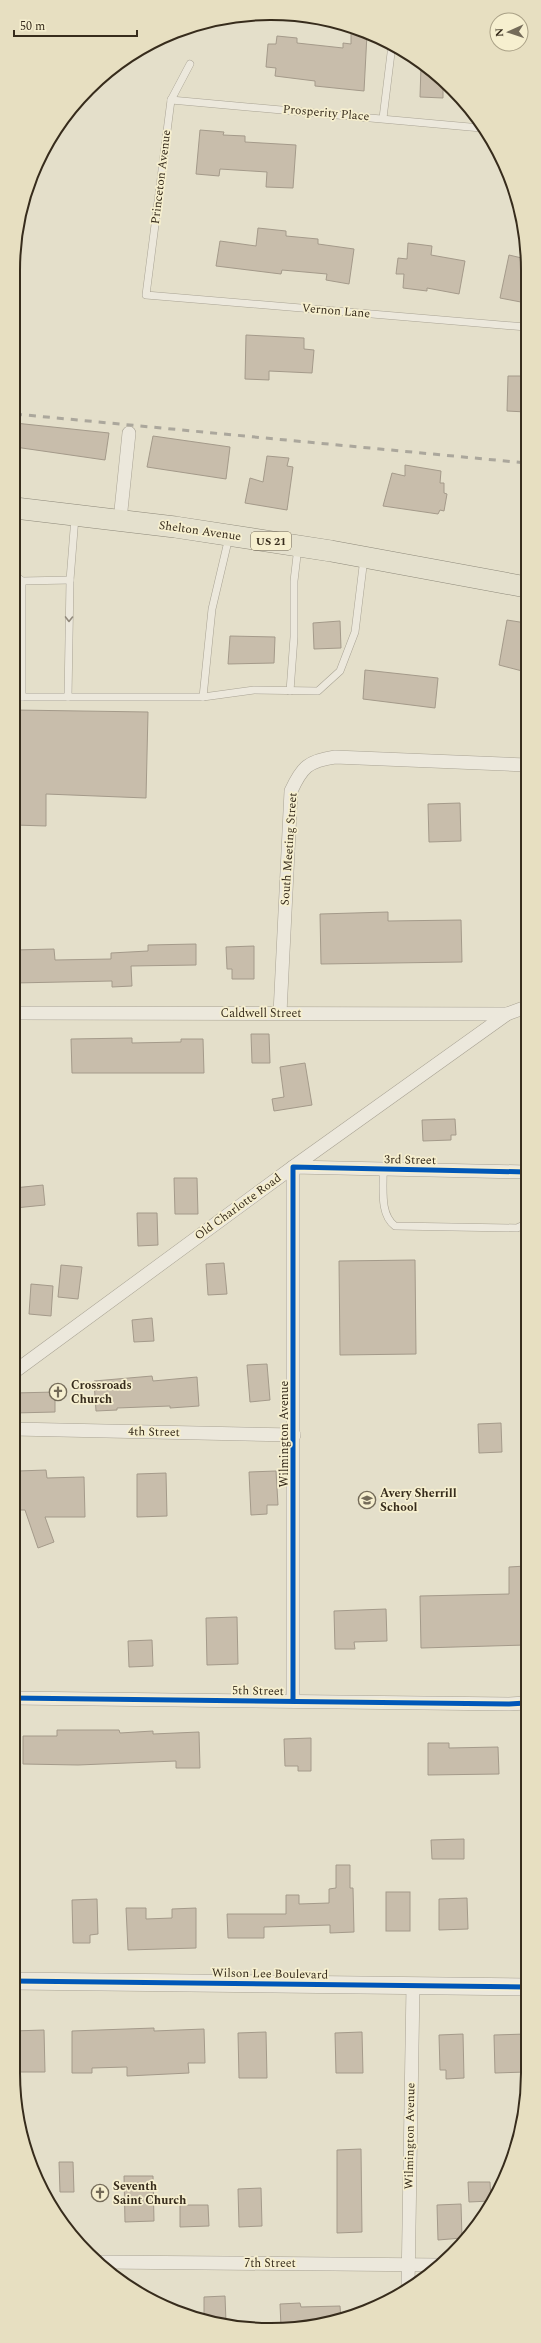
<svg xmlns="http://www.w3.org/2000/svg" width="541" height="2343" viewBox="0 0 541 2343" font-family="Spectral,serif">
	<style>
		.building { fill: #c8bdab; stroke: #a49a8a }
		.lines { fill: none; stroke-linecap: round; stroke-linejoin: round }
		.service-casing { stroke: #a9a394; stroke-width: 8 }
		.minor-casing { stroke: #a9a394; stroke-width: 14 }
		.tertiary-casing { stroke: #a9a394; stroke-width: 18 }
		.primary-casing { stroke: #8e897a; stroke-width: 22 }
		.service { stroke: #ece8dc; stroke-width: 7 }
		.minor { stroke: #ece8dc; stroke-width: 13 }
		.tertiary { stroke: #ece8dc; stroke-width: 17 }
		.primary { stroke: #e4e0cd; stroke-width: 21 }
		.rail { stroke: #aba79c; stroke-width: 3; stroke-dasharray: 7 7; stroke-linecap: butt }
		.cycleway-casing { stroke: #f6efcf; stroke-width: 8 }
		.cycleway { stroke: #0057b8; stroke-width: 5 }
		.oneway { stroke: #928a7c }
		.labels { text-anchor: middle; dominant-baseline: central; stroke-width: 3.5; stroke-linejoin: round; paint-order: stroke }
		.shield { fill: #f6efcf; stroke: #706652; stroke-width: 1 }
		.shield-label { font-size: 11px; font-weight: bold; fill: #372c1c }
		.street-label { font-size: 12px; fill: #372c1c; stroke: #f6efcf }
		.poi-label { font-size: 12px; font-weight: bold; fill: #372c1c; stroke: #f6efcf; text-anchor: start }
		.rim { fill: none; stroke: #372c1c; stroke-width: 2 }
	</style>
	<rect width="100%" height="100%" fill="#e4dfca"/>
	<!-- building -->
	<g class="building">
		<path d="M351 33 367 34 364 91 315 86V81L275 76 276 68 266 67 268 44H276L277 36 297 38V43L343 48V43L351 44Z"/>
		<path d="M421 66 443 82V98L420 97Z"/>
		<path d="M200 130 224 132 223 135 245 136V142L296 145 293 188 266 187 267 172 220 169 219 176 196 174Z"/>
		<path d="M258 228 286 231V236L318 239V244L354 249 349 284 326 280 327 274 282 270 281 274 216 266 220 241 256 246Z"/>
		<path d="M408 243 432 246 431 255 465 261 459 294 427 288V291L403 288 404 274H396L398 258 407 259Z"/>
		<path d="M509 255 526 259V303L500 298Z"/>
		<path d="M246 335 304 338V349L314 350 312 373 269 371V380L245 379Z"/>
		<path d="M508 376H522L521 389H526V412L507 411Z"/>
		<path d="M15 423 109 433 105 460 15 447Z"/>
		<path d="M153 436 230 447 226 479 147 467Z"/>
		<path d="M267 456 289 458 287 466 293 467 287 510 245 503 250 478 263 482Z"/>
		<path d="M405 465 441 471 440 483H444V493L447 494 444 511 440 510 438 514 383 506 392 473 405 476Z"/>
		<path d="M507 620 526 623V672L499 665Z"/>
		<path d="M340 621 341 648 314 649 313 623Z"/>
		<path d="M230 636 275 637 274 663 228 664Z"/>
		<path d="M365 670 438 678 435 708 363 699Z"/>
		<path d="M15 710 148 712 146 798 46 794V826L15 825Z"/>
		<path d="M460 803 461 841 429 842 428 804Z"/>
		<path d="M388 912V921L461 920 462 962 321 964 320 914Z"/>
		<path d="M196 944V965L131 966 132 986 112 987V981L14 983V950L54 949 55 960 111 959V953L148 951V945Z"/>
		<path d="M254 946V979H232V969H227L226 947Z"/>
		<path d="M251 1034H269L270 1063H252Z"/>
		<path d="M132 1038V1043L181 1042V1039H203L204 1073H72L71 1039Z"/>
		<path d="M305 1063 312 1105 274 1111 272 1099 284 1097 280 1067Z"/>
		<path d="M455 1119 456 1135H451V1140L423 1141 422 1120Z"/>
		<path d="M174 1178H197L198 1214H175Z"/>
		<path d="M43 1185 45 1205 15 1208 14 1188Z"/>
		<path d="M137 1213H157L158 1245 138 1246Z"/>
		<path d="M415 1260 416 1354 340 1355 339 1261Z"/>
		<path d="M224 1263 227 1294 208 1295 206 1264Z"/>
		<path d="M61 1265 82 1267 78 1299 58 1297Z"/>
		<path d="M31 1284 53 1286 51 1316 29 1314Z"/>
		<path d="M152 1318 154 1341 134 1342 132 1320Z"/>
		<path d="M267 1364 270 1400 250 1402 247 1365Z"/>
		<path d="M152 1376 153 1381 197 1377 199 1406 170 1408V1406L117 1408V1410L96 1411 94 1381Z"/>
		<path d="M55 1392V1412L14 1413V1393Z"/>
		<path d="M501 1423 502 1452 479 1453 478 1424Z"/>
		<path d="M46 1470 47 1478 84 1477 85 1517H45L54 1542 38 1548 25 1510H20L18 1471Z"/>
		<path d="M276 1471 278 1505H267V1514L251 1515 249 1472Z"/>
		<path d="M166 1473 167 1516 137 1517V1474Z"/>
		<path d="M526 1566V1645L421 1648 420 1596 509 1594V1567Z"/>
		<path d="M386 1609 387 1641 354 1642 355 1649H335L334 1611Z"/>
		<path d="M237 1617 238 1664 207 1665 206 1618Z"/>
		<path d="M152 1640 153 1666 129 1667 128 1641Z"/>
		<path d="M57 1730H119L120 1733 153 1731V1734L199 1732 200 1768H176V1761L78 1765 23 1764V1736H57Z"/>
		<path d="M311 1738V1771H298V1766H285L284 1739Z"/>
		<path d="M428 1743H449V1748L498 1747 499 1774 428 1775Z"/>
		<path d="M464 1839V1859H432L431 1840Z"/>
		<path d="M336 1865H350V1888H353L354 1932 330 1933V1925L264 1927V1938H228L227 1914H286V1895H299V1904L329 1903V1889L336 1888Z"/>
		<rect x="386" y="1892" width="24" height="39"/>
		<path d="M467 1898 468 1929 439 1930V1899Z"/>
		<path d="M97 1899 98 1934 90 1935V1943H73L72 1900Z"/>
		<path d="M126 1908H146V1919L172 1918V1909L196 1908V1948L128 1950Z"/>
		<path d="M154 2028V2031L204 2029 205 2063H188L189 2073 127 2076V2067L92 2068V2073H72V2031Z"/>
		<path d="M44 2030 45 2072H19V2045H13V2031Z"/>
		<path d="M266 2032 267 2078H239L238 2033Z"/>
		<path d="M362 2032 363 2073H336L335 2033Z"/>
		<path d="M463 2034 464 2078 446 2079V2070H440L439 2035Z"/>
		<path d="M526 2034V2072L495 2073 494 2035Z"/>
		<path d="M361 2149 362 2232 337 2233V2150Z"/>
		<path d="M59 2162H73L74 2192H60Z"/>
		<path d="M124 2176H153L154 2221 125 2222Z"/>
		<path d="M468 2182H490L491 2201 469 2202Z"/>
		<path d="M261 2188 262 2226 239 2227 238 2189Z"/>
		<path d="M461 2204 462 2238 438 2240 437 2205Z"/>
		<path d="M180 2205H208L209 2226 180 2227Z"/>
		<path d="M225 2296 226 2322 204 2316V2297Z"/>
		<path d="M300 2303 301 2307 340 2306 341 2320 281 2327 280 2304Z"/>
	</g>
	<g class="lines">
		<defs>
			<g id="service">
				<path d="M190 64 171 100 146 295 526 327"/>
				<path d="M171 100 481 128"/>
				<path d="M383 118 392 45"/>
				<path d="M15 575 22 581 70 580"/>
				<path d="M290 691 294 637V581L298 547"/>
				<path d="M15 697H203L212 609 229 537"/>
				<path d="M22 697V581"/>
				<path d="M68 697 70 580 75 517"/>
				<path d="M203 697 254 690 318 691 340 671 355 632 364 558"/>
				<path d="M383 1169C384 1187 379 1214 395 1226L517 1228 526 1224"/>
			</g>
			<g id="minor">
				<path d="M120 520 129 433"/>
				<path d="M14 1013 507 1014"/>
				<path d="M280 1013 291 791C302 767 308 761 335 757L526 765"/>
				<path d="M14 1372 293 1167 507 1014 526 1007"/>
				<path d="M14 1429 294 1435"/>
				<path d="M13 1698 509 1704 526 1703"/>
				<path d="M293 1701V1167L526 1172"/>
				<path d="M102 2262 438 2265"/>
				<path d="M408 2286 413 1986"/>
			</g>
			<path id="tertiary" d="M13 1981 526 1987"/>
			<path id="primary" d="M15 508 175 527 331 551 526 587"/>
		</defs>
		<!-- service casing -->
		<use href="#service" class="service-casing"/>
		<!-- minor casing -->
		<use href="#minor" class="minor-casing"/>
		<!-- tertiary casing -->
		<use href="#tertiary" class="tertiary-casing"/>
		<!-- primary casing -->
		<use href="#primary" class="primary-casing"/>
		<!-- service -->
		<use href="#service" class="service"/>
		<!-- minor -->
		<use href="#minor" class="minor"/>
		<!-- tertiary -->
		<use href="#tertiary" class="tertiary"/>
		<!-- primary -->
		<use href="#primary" class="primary"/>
		<!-- rail -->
		<path class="rail" d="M15 414 526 463"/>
		<defs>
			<g id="cycleway">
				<path d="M13 1698 509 1704 526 1703"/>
				<path d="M293 1701V1167L526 1172"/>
				<path d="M13 1981 526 1987"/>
			</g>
		</defs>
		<!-- cycleway casing -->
		<use href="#cycleway" class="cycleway-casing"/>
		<!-- cycleway -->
		<use href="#cycleway" class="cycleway"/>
	</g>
	<!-- one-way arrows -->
	<defs><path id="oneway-chevron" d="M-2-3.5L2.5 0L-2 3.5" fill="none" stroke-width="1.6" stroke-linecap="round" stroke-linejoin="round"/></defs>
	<use class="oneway" href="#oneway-chevron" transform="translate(69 619) rotate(91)"/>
	<!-- icons -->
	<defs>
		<symbol id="church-ring" viewBox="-11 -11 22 22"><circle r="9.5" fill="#f6efcf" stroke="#746b59" stroke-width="1.5"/><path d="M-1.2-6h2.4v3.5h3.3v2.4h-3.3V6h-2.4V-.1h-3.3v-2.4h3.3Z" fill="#746b59"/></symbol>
		<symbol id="school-ring" viewBox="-11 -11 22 22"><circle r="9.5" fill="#f6efcf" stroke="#746b59" stroke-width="1.5"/><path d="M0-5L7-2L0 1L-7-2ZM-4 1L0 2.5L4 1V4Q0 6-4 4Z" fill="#746b59"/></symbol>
	</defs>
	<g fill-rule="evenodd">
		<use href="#church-ring" x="48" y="1382" width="20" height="20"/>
		<use href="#school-ring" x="357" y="1490" width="20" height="20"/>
		<use href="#church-ring" x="90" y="2183" width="20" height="20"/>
	</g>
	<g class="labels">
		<!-- shield labels -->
		<rect class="shield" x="251" y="532" width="40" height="18" rx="3"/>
		<g class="shield-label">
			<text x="271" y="541">US 21</text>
		</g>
		<!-- street labels -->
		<g class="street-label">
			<text transform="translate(326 113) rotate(5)">Prosperity Place</text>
			<text transform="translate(161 177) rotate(-83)">Princeton Avenue</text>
			<text transform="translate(336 311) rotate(5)">Vernon Lane</text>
			<text transform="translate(200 531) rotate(8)">Shelton Avenue</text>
			<text transform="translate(289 849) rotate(-86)">South Meeting Street</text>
			<text x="261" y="1013">Caldwell Street</text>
			<text transform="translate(410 1160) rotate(1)">3rd Street</text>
			<text transform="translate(238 1207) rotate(-36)">Old Charlotte Road</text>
			<text transform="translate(154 1432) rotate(1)">4th Street</text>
			<text transform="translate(284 1434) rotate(-90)">Wilmington Avenue</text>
			<text transform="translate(258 1691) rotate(1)">5th Street</text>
			<text transform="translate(270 1974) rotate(1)">Wilson Lee Boulevard</text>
			<text transform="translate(410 2136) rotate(-89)">Wilmington Avenue</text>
			<text x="270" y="2263">7th Street</text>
		</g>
		<!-- poi labels -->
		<g class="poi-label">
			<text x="71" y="1385">Crossroads<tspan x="71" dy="14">Church</tspan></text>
			<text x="380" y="1493">Avery Sherrill<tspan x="380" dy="14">School</tspan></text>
			<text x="113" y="2186">Seventh<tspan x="113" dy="14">Saint Church</tspan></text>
		</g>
	</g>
	<!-- crop -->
	<path d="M0 0H541V2343H0ZM270 20H271A250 250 0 0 1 521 270V2073A250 250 0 0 1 271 2323H270A250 250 0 0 1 20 2073V270A250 250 0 0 1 270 20Z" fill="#e7dfc1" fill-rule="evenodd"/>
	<path class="rim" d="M270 20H271A250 250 0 0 1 521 270V2073A250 250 0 0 1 271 2323H270A250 250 0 0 1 20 2073V270A250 250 0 0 1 270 20Z"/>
	<!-- north arrow -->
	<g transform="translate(509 32) rotate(267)"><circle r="19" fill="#f6efcf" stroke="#aaa187"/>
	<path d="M0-3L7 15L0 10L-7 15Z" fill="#746b59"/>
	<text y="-6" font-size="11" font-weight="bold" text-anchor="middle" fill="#372c1c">N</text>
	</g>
	<!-- scale -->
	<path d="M14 30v6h123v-6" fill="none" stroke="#372c1c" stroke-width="2"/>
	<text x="20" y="30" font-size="12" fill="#372c1c" stroke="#f6efcf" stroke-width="3" paint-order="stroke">50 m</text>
</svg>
